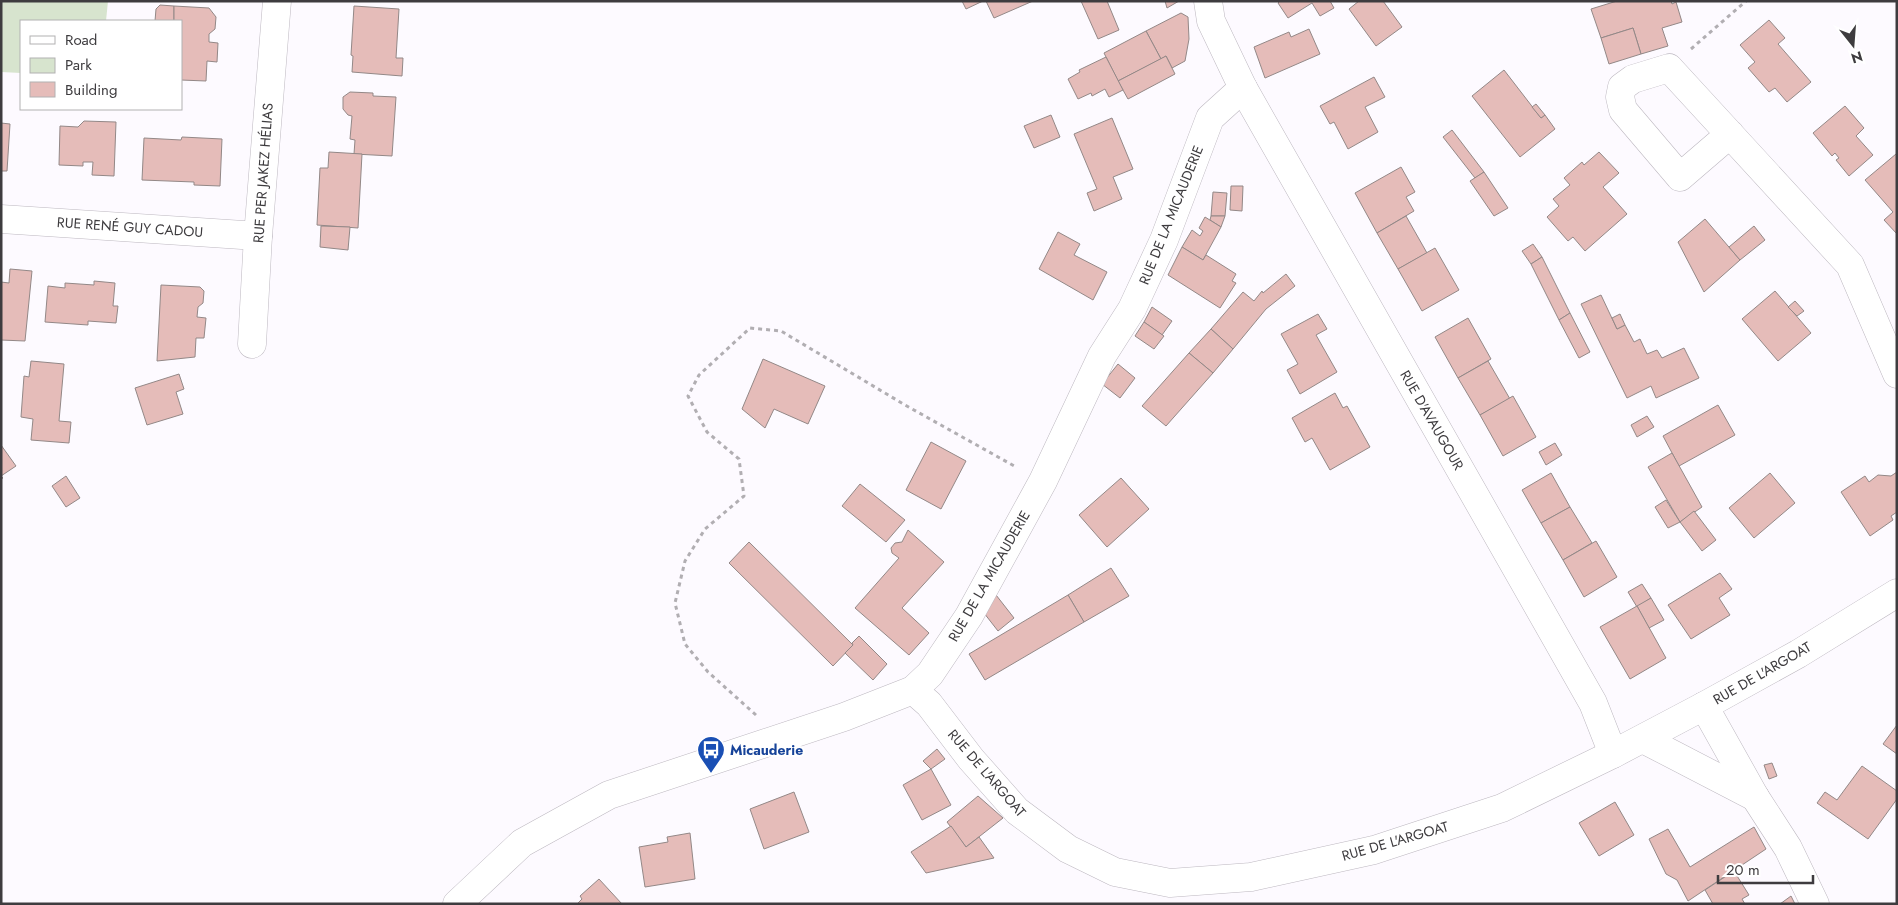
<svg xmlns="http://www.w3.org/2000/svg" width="1898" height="905" viewBox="0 0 1898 905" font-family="Jost,sans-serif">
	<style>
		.green { fill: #d7e4ce }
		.building { fill: #e5bcb9; stroke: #938887 }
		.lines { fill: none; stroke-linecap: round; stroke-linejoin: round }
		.minor-casing { stroke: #bdb8c0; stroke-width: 29 }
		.path { stroke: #b1aeb2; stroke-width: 3; stroke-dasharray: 4 4; stroke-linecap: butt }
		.minor { stroke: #fff; stroke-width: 28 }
		.labels { text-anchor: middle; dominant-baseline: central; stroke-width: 4; stroke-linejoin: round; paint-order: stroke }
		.street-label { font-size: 14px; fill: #3e3c3f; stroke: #fff }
		.transit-label { font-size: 14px; font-weight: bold; fill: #164399; stroke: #fff; text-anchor: start }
	</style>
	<rect width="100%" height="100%" fill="#fdfaff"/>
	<!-- green -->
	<path class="green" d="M1 1H108L106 21H21V73L1 72Z"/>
	<!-- building -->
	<g class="building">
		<path d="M962 1H983L966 9Z"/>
		<path d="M986 1H1033L994 18Z"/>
		<path d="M1081 1H1107L1119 30 1098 39Z"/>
		<path d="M1165 1H1179L1167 8Z"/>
		<path d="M1280 1H1330L1334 8 1320 16 1312 3 1288 18 1278 3Z"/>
		<path d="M1359 1H1383L1402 27 1376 46 1349 9Z"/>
		<path d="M1617 1H1671L1672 4 1676 2 1682 22 1662 28 1668 46 1641 54 1633 28 1601 38 1591 9Z"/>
		<path d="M160 5 174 6V21H155L156 9Z"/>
		<path d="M174 6 209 8 216 17 215 29 209 34V42L218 43 217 62 207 61 206 81 181 80V21H174Z"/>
		<path d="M354 6 399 9 396 58H403L402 76 352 72 353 56 351 55Z"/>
		<path d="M1181 13 1188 17 1189 39 1185 61 1172 68 1166 56 1161 59 1146 31Z"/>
		<path d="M1769 20 1785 38 1778 44 1811 82 1787 102 1775 88 1769 92 1748 68 1755 62 1740 45Z"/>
		<path d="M1633 28 1641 54 1609 64 1601 38Z"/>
		<path d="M1309 29 1320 54 1265 78 1254 47 1289 32 1291 37Z"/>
		<path d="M1146 31 1161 59 1118 81 1104 53Z"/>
		<path d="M1166 56 1175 74 1128 99 1118 81Z"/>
		<path d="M1106 57 1123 90 1109 97 1105 89 1092 96 1091 93 1078 99 1068 79 1080 72 1079 70Z"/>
		<path d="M1504 70 1541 118 1545 115 1555 129 1520 157 1472 96Z"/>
		<path d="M1374 77 1385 97 1365 107 1378 132 1348 149 1334 122 1330 124 1320 106Z"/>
		<path d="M350 92 373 93V96L396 97 392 156 354 154 355 140 350 139 352 116 348 115 343 109V97Z"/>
		<path d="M1536 104 1545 115 1541 118 1532 107Z"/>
		<path d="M1845 106 1864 128 1856 136 1873 155 1849 176 1836 160 1839 158 1835 153 1832 156 1813 133Z"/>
		<path d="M1051 115 1060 137 1034 148 1024 126Z"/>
		<path d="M1112 118 1133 169 1113 177 1122 199 1094 211 1087 193 1097 189 1074 134Z"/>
		<path d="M84 121 116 122 114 176 92 175 93 162H83V166L59 165 60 126 78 127Z"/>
		<path d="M1 123 10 124 7 171H1Z"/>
		<path d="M1452 130 1484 172 1475 178 1443 137Z"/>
		<path d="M182 137 222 139 220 186 194 185V182L142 180 144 138 181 140Z"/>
		<path d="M329 152 362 154 358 228 317 225 320 168H328Z"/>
		<path d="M1599 152 1619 173 1603 187 1627 214 1585 251 1573 237 1568 241 1547 217 1559 206 1553 199 1570 185 1564 178 1582 162 1584 165Z"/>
		<path d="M1896 154H1897V234L1884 220 1893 212 1865 180Z"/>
		<path d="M1401 167 1415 192 1406 197 1414 211 1377 233 1355 193Z"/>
		<path d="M1484 172 1508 208 1494 216 1470 181Z"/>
		<path d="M1231 186H1243L1242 211 1230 210Z"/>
		<path d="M1213 192 1227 193 1225 216H1211Z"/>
		<path d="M1211 216H1225L1221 227 1210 220Z"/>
		<path d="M1406 216 1427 253 1398 269 1377 233Z"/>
		<path d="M1205 217 1221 227 1203 260 1182 247 1192 230 1200 236 1203 231 1199 228Z"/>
		<path d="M1705 219 1740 260 1704 292 1678 242Z"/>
		<path d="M321 226 350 227 348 250 320 247Z"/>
		<path d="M1754 226 1765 240 1740 260 1729 247Z"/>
		<path d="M1058 232 1080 244 1074 255 1107 272 1093 300 1039 269Z"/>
		<path d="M1533 244 1542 257 1531 264 1522 251Z"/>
		<path d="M1182 247 1203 260 1206 255 1236 274 1232 281 1236 283 1220 308 1168 275Z"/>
		<path d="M1435 248 1459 290 1422 311 1398 269Z"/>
		<path d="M1542 257 1570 313 1559 320 1531 264Z"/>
		<path d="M10 269 32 271 25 341 1 340V282L9 283Z"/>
		<path d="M1286 274 1295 286 1266 309 1233 349 1211 329 1243 292 1254 301 1262 291 1263 293Z"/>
		<path d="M94 281 115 283 113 306H118L116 323 88 321V325L45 322 48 286 65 288V283L94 285Z"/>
		<path d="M161 285 200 287 204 291 203 303 198 307 197 317 206 318 204 338H196L195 357 157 361Z"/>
		<path d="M1775 291 1811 333 1778 361 1742 319Z"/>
		<path d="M1601 295 1617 329 1625 325 1634 342 1640 339 1647 354 1657 350 1662 358 1684 348 1699 378 1656 398 1651 386 1627 398 1581 304Z"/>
		<path d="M1795 301 1804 311 1797 316 1788 307Z"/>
		<path d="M1152 307 1172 321 1162 335 1144 322Z"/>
		<path d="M1570 313 1590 352 1579 358 1559 320Z"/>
		<path d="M1318 314 1327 329 1316 335 1337 372 1300 394 1287 370 1298 364 1281 334Z"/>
		<path d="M1620 314 1625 325 1617 329 1612 318Z"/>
		<path d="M1468 318 1491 359 1458 378 1435 337Z"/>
		<path d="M1144 322 1164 336 1154 349 1135 336Z"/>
		<path d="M1211 329 1233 349 1213 373 1189 353Z"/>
		<path d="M1189 353 1213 373 1166 426 1142 406Z"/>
		<path d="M763 359 825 386 808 424 774 409 765 428 742 409Z"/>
		<path d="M31 361 64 364 59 421 71 422 69 443 31 440 33 419 21 417 24 376 29 377Z"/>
		<path d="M1488 361 1510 399 1480 415 1458 378Z"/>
		<path d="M1118 364 1135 378 1120 398 1102 384Z"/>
		<path d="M179 374 184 389 176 392 183 414 147 425 135 388Z"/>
		<path d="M1335 393 1343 408 1347 406 1370 447 1330 470 1312 438 1305 442 1292 418Z"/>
		<path d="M1513 396 1536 437 1503 456 1480 415Z"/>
		<path d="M1718 405 1735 435 1679 466 1663 436Z"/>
		<path d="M1647 416 1654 427 1637 437 1631 425Z"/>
		<path d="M931 442 966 461 941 509 906 490Z"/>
		<path d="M1555 443 1562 455 1546 465 1539 452Z"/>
		<path d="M1 445 16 466 1 476 3 478 1 479Z"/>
		<path d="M1672 453 1702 507 1680 522 1648 467Z"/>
		<path d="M1897 472V512L1891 516 1893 520 1870 536 1841 492 1865 476 1869 482 1878 475 1891 476Z"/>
		<path d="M1551 473 1570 507 1541 523 1522 490Z"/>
		<path d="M1770 473 1795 503 1754 538 1729 508Z"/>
		<path d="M66 476 80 498 66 507 52 486Z"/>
		<path d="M1121 478 1149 509 1107 547 1079 515Z"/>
		<path d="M860 484 905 520 886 542 842 506Z"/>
		<path d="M1666 500 1680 522 1668 528 1655 507Z"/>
		<path d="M1570 507 1592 543 1563 560 1541 523Z"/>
		<path d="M1694 511 1716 540 1702 551 1680 522Z"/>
		<path d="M908 530 944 562 902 608 929 633 909 655 855 608 899 558 892 553 891 548 895 543 902 542Z"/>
		<path d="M1596 541 1617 577 1584 597 1563 560Z"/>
		<path d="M749 542 853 645 833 666 729 563Z"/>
		<path d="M1111 568 1129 596 1084 622 1068 595Z"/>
		<path d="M1720 573 1732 589 1719 598 1730 615 1691 639 1668 605Z"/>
		<path d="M1642 584 1651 598 1637 607 1628 592Z"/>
		<path d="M989 586 1014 618 998 631 977 604Z"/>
		<path d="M1068 595 1084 622 985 680 969 654Z"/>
		<path d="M1651 598 1664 620 1649 628 1637 606Z"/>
		<path d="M1637 606 1666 658 1630 679 1600 627Z"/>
		<path d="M859 636 887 664 873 680 845 653 853 645 852 643Z"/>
		<path d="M1897 725V754L1883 744Z"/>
		<path d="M937 749 945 759 931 769 923 761Z"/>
		<path d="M1772 763 1777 776 1769 779 1764 765Z"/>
		<path d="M1862 766 1897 791V799L1868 839 1817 803 1825 792 1837 800Z"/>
		<path d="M931 769 951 805 922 820 903 785Z"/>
		<path d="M794 792 809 832 764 849 750 809Z"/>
		<path d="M978 796 1003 818 966 847 947 822Z"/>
		<path d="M1615 802 1634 835 1599 856 1579 823Z"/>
		<path d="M951 826 966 847 979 837 994 858 926 873 911 852Z"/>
		<path d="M1754 827 1766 849 1688 901 1677 880 1666 874 1649 839 1668 829 1690 867Z"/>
		<path d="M690 833 695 879 645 887 639 847 668 842 667 837Z"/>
		<path d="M1734 871 1749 895 1742 899 1745 904H1713L1705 890Z"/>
		<path d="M599 879 622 904H577L582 899 580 896Z"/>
		<path d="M1791 896 1795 904H1780Z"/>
	</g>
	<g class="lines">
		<defs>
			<g id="minor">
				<path d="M1208 1 1211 21 1243 88 1593 703 1613 754"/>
				<path d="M1730 134 1680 177 1623 110 1620 97 1622 87 1633 79 1669 68 1850 265 1897 374"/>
				<path d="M1 219 258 236"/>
				<path d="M252 344 258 236 277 1"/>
				<path d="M913 690 929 704 971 759 1017 811 1068 849 1115 872 1170 883 1251 877 1374 850 1502 808 1613 754 1704 706 1798 654 1897 593"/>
				<path d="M1704 706 1755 797 1788 848 1815 904"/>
				<path d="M1643 739 1755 797"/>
				<path d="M457 904 522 843 609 795 844 717 913 690 930 674 969 616 1043 481 1102 356 1132 309 1164 240 1210 118 1243 88"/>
			</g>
		</defs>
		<!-- minor casing -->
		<use href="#minor" class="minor-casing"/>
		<!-- path -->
		<g class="path">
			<path d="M1691 49 1746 1"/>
			<path d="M756 715 708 672 685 644 675 603 685 561 705 529 744 496 739 459 707 432 688 396 699 375 750 328 781 331 905 405 1016 467"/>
		</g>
		<!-- minor -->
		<use href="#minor" class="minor"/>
	</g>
	<!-- icons -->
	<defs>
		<symbol id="bus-pin" viewBox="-11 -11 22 30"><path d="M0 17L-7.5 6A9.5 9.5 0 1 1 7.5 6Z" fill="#1a4fb4" stroke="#fff"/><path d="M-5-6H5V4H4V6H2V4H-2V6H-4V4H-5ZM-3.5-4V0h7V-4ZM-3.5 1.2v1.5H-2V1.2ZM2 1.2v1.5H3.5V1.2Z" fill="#fff"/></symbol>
	</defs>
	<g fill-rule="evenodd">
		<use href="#bus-pin" x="695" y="734" width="32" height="43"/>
	</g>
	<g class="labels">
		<!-- street labels -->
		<g class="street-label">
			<text transform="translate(263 173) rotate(-86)">RUE PER JAKEZ HÉLIAS</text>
			<text transform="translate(1171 215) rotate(-68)">RUE DE LA MICAUDERIE</text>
			<text transform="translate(130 227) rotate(4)">RUE RENÉ GUY CADOU</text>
			<text transform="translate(1432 420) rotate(60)">RUE D'AVAUGOUR</text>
			<text transform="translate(989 576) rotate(-60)">RUE DE LA MICAUDERIE</text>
			<text transform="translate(1762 673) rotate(-30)">RUE DE L'ARGOAT</text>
			<text transform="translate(987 773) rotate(49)">RUE DE L'ARGOAT</text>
			<text transform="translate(1395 841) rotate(-16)">RUE DE L'ARGOAT</text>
		</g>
		<!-- transit labels -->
		<g class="transit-label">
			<text x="730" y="750">Micauderie</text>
		</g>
	</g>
	<!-- border -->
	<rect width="1898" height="905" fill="none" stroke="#3e3c3f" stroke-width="5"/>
	<!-- legend -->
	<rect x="20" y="20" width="162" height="90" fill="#ffffff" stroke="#b2b1b2"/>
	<rect x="30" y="36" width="25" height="8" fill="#ffffff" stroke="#b2b1b2"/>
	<text x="65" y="45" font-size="15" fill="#3e3c3f">Road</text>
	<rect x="30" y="58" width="25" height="15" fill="#d7e4ce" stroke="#b2b1b2"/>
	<text x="65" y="70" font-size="15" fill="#3e3c3f">Park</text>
	<rect x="30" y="82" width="25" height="15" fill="#e5bcb9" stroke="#b2b1b2"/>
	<text x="65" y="95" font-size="15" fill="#3e3c3f">Building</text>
	<!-- north arrow -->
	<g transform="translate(1853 45) rotate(163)" stroke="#ffffff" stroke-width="4" paint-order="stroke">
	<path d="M0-4L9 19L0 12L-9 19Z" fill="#3e3c3f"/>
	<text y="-8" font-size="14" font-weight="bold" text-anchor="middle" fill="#3e3c3f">N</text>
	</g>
	<!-- scale -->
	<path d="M1718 875v8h95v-8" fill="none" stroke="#3e3c3f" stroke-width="2.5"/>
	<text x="1726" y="875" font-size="15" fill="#3e3c3f" stroke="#ffffff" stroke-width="4" paint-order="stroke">20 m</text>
</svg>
